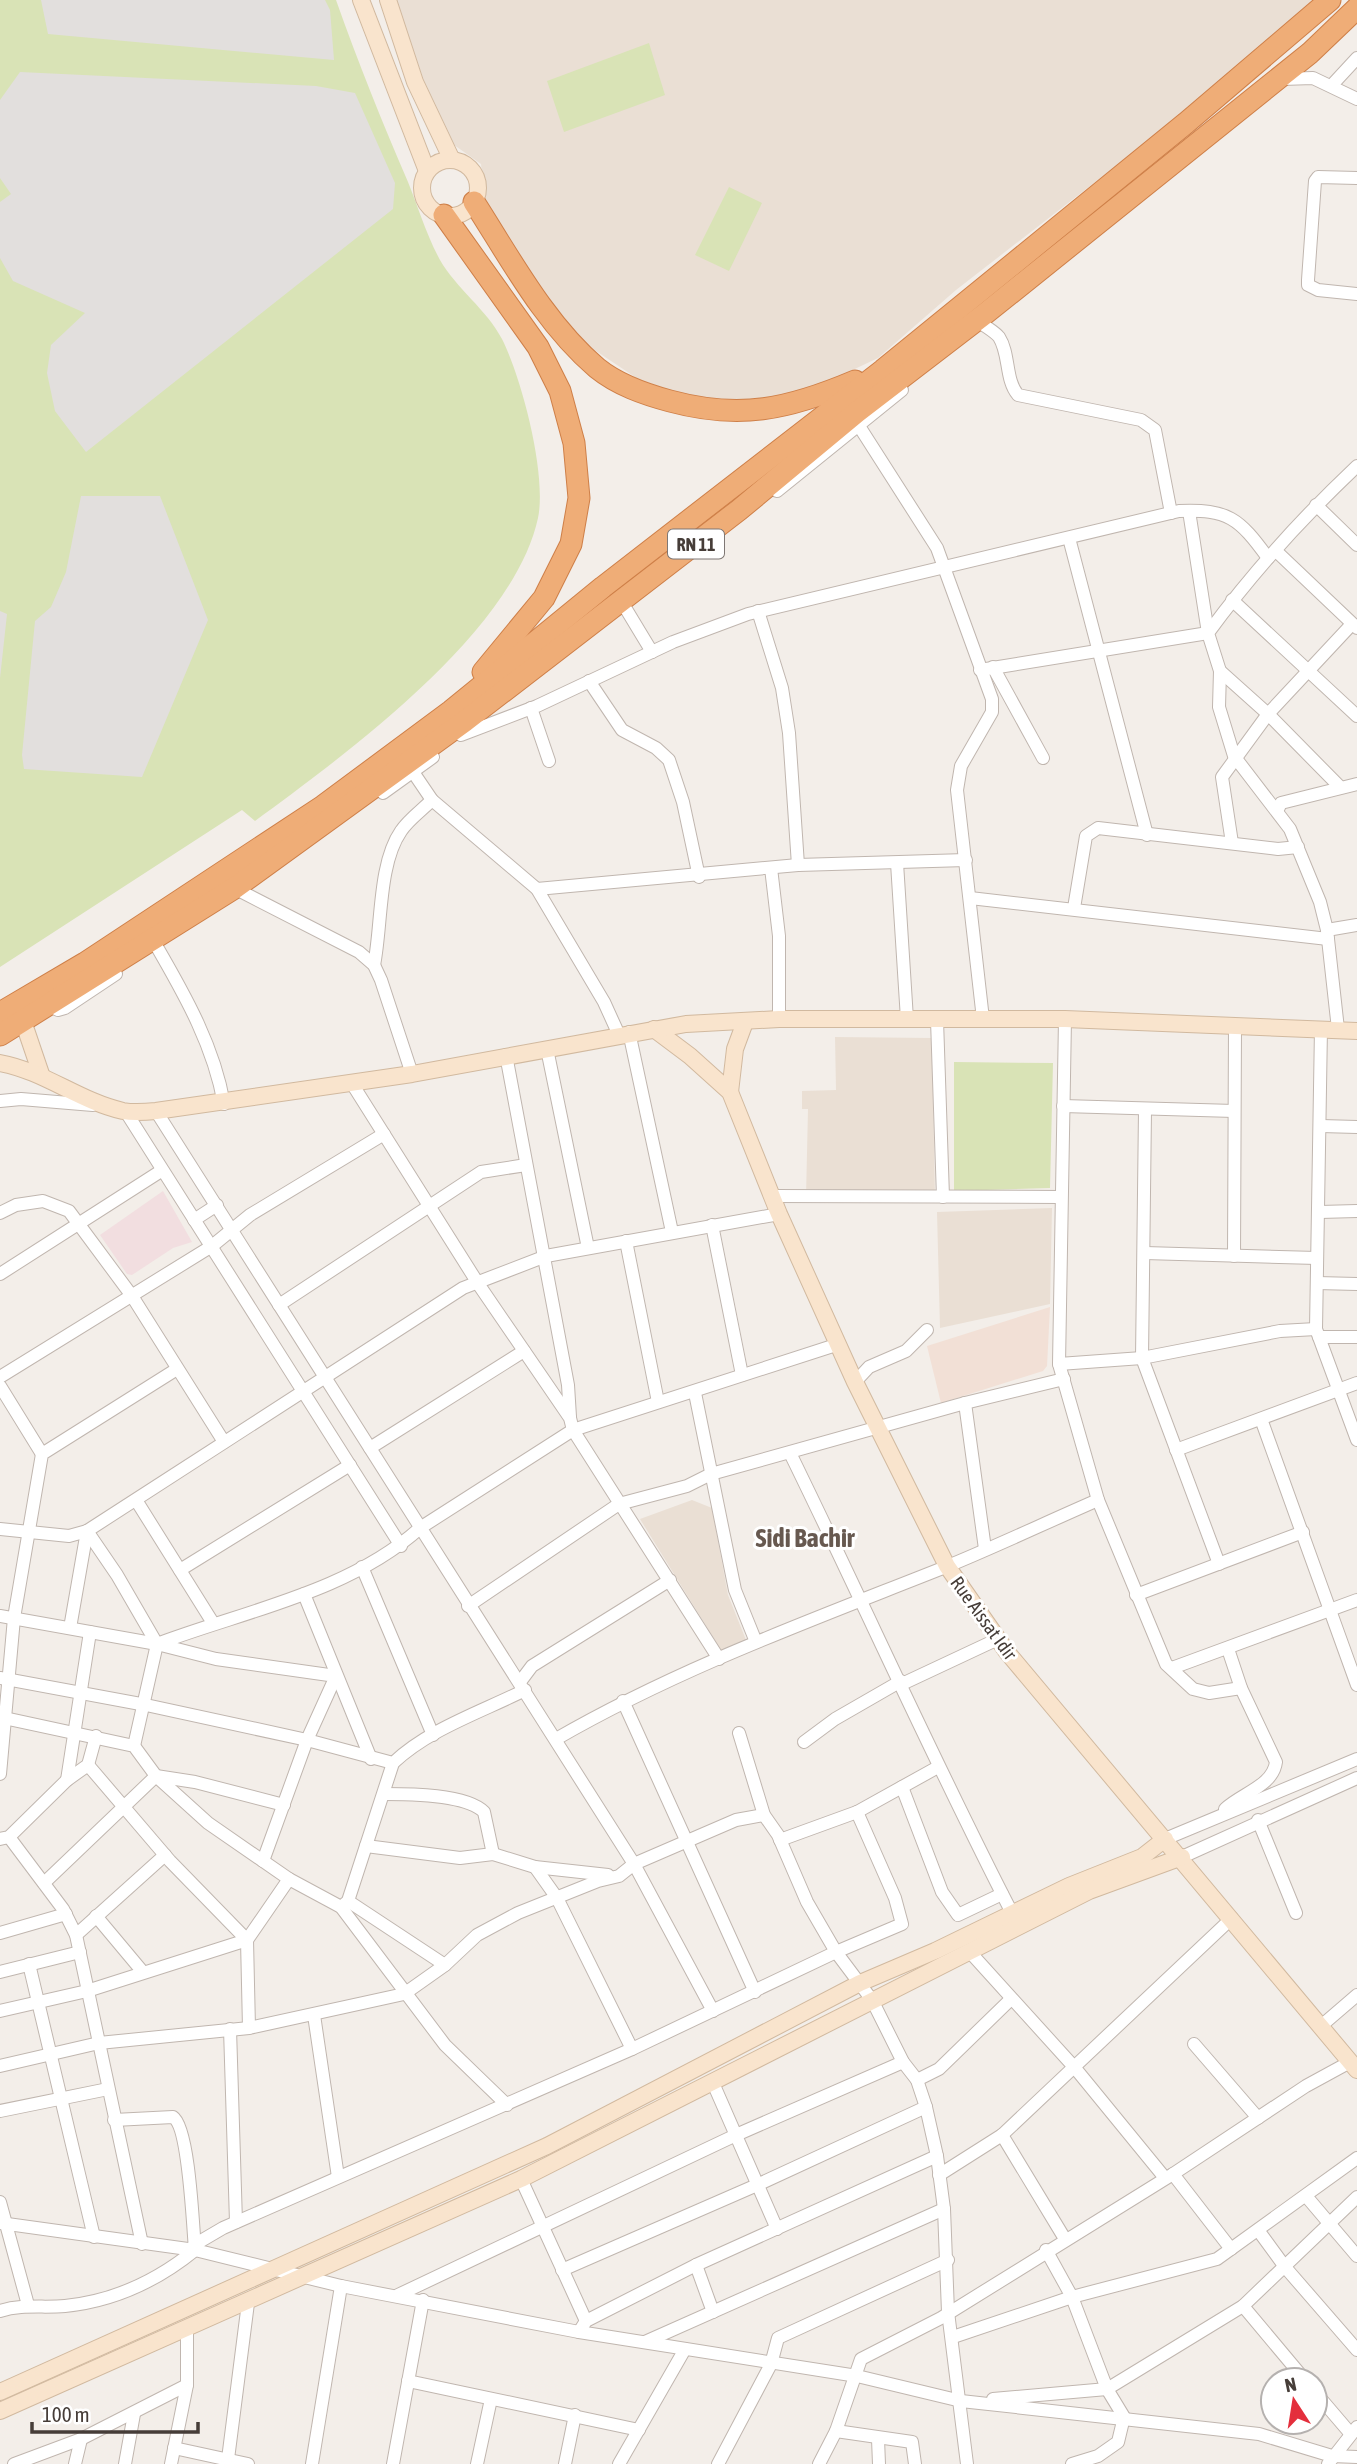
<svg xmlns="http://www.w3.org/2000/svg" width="1357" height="2464" viewBox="0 0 1357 2464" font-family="'Asap Condensed',sans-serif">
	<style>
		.commercial { fill: #f2e0d6 }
		.education { fill: #eadfd4 }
		.medical { fill: #f2dee0 }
		.green { fill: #d9e3b6 }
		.parking { fill: #e2dfdd }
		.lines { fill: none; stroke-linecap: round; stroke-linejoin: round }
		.street-casing { stroke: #c0b6af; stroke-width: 14 }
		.secondary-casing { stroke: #d1b99f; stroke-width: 18 }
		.highway-casing { stroke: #ce7f48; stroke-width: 23 }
		.street { stroke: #fff; stroke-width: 12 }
		.secondary { stroke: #f9e4cd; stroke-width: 16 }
		.highway { stroke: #efad77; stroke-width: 21 }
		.labels { text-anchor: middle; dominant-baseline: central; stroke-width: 6; stroke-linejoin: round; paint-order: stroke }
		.shield { fill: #fff; stroke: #7e7774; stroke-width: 2 }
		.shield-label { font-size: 18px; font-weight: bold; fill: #463d38 }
		.street-label { font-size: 19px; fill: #463d38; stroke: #fff }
		.district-label { font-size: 26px; font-weight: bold; fill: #675950; stroke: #fff }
	</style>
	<rect width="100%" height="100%" fill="#f3eee9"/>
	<!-- commercial -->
	<path class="commercial" d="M1050 1307 1047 1366 1043 1371 941 1403 927 1346Z"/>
	<!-- education -->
	<g class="education">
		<path d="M387 0H1313L1282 31 1193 106 956 290 878 358 808 391 743 403 695 399 638 379 590 347 523 277 487 221 481 164 440 135Z"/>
		<path d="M835 1037 932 1038 935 1197H806L808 1109H802V1091L836 1090Z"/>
		<path d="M1052 1208 1050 1304 940 1328 937 1212Z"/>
		<path d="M692 1500 712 1508 728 1595 746 1640 729 1655 721 1650 640 1519Z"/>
	</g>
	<!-- medical -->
	<path class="medical" d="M163 1191 192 1242 173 1248 132 1275 127 1274 100 1235Z"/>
	<!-- green -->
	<g class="green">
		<path d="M0 0H336C358 62 382 122 408 182 418 207 427 236 440 260 456 288 487 310 502 339 522 379 547 475 538 518 513 633 346 754 255 821L242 810 0 967Z"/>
		<path d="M649 43 665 95 564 132 547 81Z"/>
		<path d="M729 187 762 203 729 271 695 255Z"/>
		<path d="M954 1062 1053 1063 1050 1188 954 1191Z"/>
	</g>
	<!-- parking -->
	<g class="parking">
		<path d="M41 0H325L330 10 334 60 48 34Z"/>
		<path d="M20 72 316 86 355 93 395 183 393 209 86 452 55 411 47 373 51 345 85 313 13 281 0 258V202L11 194 0 178V100Z"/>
		<path d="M81 496H160L208 620 142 777 24 769 22 755 35 621 51 607 66 572Z"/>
		<path d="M0 611 7 614 0 678Z"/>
	</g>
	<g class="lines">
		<defs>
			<g id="street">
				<path d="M1282 79 1313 78 1357 99"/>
				<path d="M1332 85 1357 58"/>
				<path d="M1357 178 1318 177 1315 181 1308 280V285L1318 290 1357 294"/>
				<path d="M981 323C986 327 995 332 999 337 1010 354 1005 380 1018 395L1141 420 1155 430 1171 513"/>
				<path d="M859 426 937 548 992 699V712L961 766 957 790 983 1019"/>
				<path d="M777 491 902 390"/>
				<path d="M1316 505 1357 545"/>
				<path d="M1069 538 1147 835"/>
				<path d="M1276 551 1357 628"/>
				<path d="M1232 600 1357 716"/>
				<path d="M626 609 652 652"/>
				<path d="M758 611 782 688 789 733 798 865"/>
				<path d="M993 667 1043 758"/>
				<path d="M980 670 1208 633 1189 511"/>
				<path d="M1220 671 1268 714 1340 787"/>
				<path d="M589 681 622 730 656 748 669 760 683 802 699 877"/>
				<path d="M531 708 549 761"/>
				<path d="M461 735 537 706 673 642 748 614 1179 511C1228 509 1239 518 1268 558"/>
				<path d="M413 772 432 800 537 889 604 1002 619 1035"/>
				<path d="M383 793 433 757"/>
				<path d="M1277 811 1281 803 1357 784"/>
				<path d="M1232 843 1222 777 1268 714 1352 624"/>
				<path d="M897 863 907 1019"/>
				<path d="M771 868 779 936V1019"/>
				<path d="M537 889 798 865 966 860"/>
				<path d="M242 892 359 952 374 965 381 980 412 1074"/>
				<path d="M970 898 1328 939"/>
				<path d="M1074 908 1086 836 1098 828 1278 849 1298 847"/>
				<path d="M1327 930 1357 925"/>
				<path d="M157 947C186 997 214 1047 224 1104"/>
				<path d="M374 965C382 926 378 864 401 831 408 820 422 810 432 800"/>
				<path d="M47 1005 58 1010 65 1008 116 974"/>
				<path d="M1065 1019 1059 1364 1098 1500 1166 1664 1193 1689 1209 1693 1241 1688"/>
				<path d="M937 1020 943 1197"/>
				<path d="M1321 1028 1316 1329 1357 1440"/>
				<path d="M1338 1029 1327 930 1320 902 1290 829 1234 756 1219 707 1220 671 1208 633C1252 573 1303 517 1357 466"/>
				<path d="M629 1032 672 1232"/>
				<path d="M547 1049 588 1248"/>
				<path d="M506 1055 568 1385 570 1417"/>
				<path d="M351 1082 479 1285 570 1418 573 1430 719 1659"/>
				<path d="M0 1101 21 1099 93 1105"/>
				<path d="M1063 1106 1234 1111"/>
				<path d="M1145 1110 1142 1358 1219 1564"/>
				<path d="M156 1111 634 1864 713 2011"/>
				<path d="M126 1112 401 1546"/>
				<path d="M1321 1126 1357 1127"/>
				<path d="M773 1196 1060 1197"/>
				<path d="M1320 1212 1357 1211"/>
				<path d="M0 1213 16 1205 43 1201 69 1211 132 1296 224 1442"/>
				<path d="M194 1220 217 1205"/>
				<path d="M712 1225 742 1375"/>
				<path d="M626 1241 658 1402"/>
				<path d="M1145 1253 1317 1258"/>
				<path d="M1234 1256 1235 1026"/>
				<path d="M0 1274 161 1171"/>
				<path d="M1317 1283 1357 1284"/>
				<path d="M279 1305 481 1172 526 1165"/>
				<path d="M1319 1337H1357"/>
				<path d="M1059 1364 1142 1358 1280 1331 1316 1329"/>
				<path d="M0 1377 212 1246 250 1215 384 1134"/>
				<path d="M855 1382 869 1367 906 1351 927 1330"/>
				<path d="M0 1386 42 1454"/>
				<path d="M695 1393 735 1590 756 1642"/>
				<path d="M965 1403 985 1549"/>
				<path d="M1261 1419 1357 1685"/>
				<path d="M370 1448 524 1351"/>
				<path d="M1176 1450 1357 1383"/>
				<path d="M790 1453C865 1606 934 1762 1012 1913"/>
				<path d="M136 1500 213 1623"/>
				<path d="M0 1529 69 1536 87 1531 463 1288 546 1256 779 1214"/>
				<path d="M87 1531 117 1575 157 1644 134 1746"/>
				<path d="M362 1567 433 1735"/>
				<path d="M180 1570 350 1465"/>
				<path d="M304 1594 371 1759"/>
				<path d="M1136 1595 1303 1532"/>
				<path d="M468 1606 619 1504 687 1486 711 1474 965 1403 1064 1379"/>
				<path d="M0 1616 157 1644 216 1659 336 1676 307 1740 263 1861"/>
				<path d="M70 1628 87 1531"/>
				<path d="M157 1644C244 1611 349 1592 420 1528L573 1430 839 1344"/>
				<path d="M1172 1668 1357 1600"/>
				<path d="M0 1678 146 1705 307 1740 393 1763C429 1729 481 1712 525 1690"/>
				<path d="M520 1682 532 1666 670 1580"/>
				<path d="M902 1684 998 1639"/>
				<path d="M623 1701 755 1992"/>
				<path d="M0 1717 134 1746 156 1776 208 1823 289 1879 341 1907 445 2045 507 2105"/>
				<path d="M739 1733 764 1815 778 1835 807 1902 836 1952 872 2000 903 2062 917 2080 926 2107 937 2156 944 2209 948 2312 967 2464"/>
				<path d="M556 1739C679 1668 812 1620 943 1568 995 1547 1047 1522 1098 1500"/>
				<path d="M804 1742 835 1719 901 1681"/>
				<path d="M88 1765 170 1861 247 1940 249 2028"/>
				<path d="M0 1774 14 1618 42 1454 177 1369"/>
				<path d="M67 1780 90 1632"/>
				<path d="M902 1787 942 1892 958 1915 1002 1894"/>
				<path d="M385 1794C409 1794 466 1794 484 1812L493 1854"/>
				<path d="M1225 1809C1242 1793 1273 1786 1276 1762L1241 1688 1228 1649"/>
				<path d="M1258 1820 1296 1913"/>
				<path d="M9 1837 63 1909 76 1935 142 2244"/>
				<path d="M0 1839 9 1837 67 1780 88 1765 96 1736"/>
				<path d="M1165 1839 1357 1759"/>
				<path d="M780 1840 857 1812 938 1767"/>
				<path d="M366 1846 460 1858 493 1854 535 1867 608 1875"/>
				<path d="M1182 1857 1357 1778"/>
				<path d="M535 1867 557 1898 632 2049"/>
				<path d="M44 1883 156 1776 195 1782 284 1805"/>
				<path d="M348 1901 445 1965"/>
				<path d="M341 1907 348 1901 393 1763"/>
				<path d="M96 1916 142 1971"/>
				<path d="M0 1933 66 1914"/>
				<path d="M76 1935 165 1855"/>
				<path d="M969 1951 1075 2068 1165 2178"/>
				<path d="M29 1964 94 2237"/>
				<path d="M0 1972 80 1952"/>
				<path d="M0 2011 87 1991 247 1940 289 1879"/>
				<path d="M314 2015 338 2177"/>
				<path d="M1321 2026 1357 1995"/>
				<path d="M230 2029 236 2222"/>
				<path d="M1194 2044 1258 2118"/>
				<path d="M0 2066 99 2043 249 2028 404 1994 445 1965 477 1935 518 1913 598 1881 619 1876 634 1864 736 1820 764 1815"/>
				<path d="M917 2080 939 2069 1011 1999"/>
				<path d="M713 2083 777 2229"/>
				<path d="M0 2111 108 2089"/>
				<path d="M1002 2135 1065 2239"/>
				<path d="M1173 2174 1231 2249"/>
				<path d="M939 2175 1002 2135 1232 1918"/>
				<path d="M521 2179 586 2321"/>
				<path d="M1306 2196 1357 2256"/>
				<path d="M0 2202 28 2305"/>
				<path d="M0 2223 195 2250 341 2286 579 2332 857 2376 961 2401 1259 2434 1332 2456 1357 2457"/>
				<path d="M1258 2230 1285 2267 1357 2350"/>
				<path d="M194 2245 223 2228 632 2049 836 1952 902 1924 895 1898 857 1812"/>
				<path d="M1046 2250 1072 2297 1107 2389 1124 2417 1118 2442 1098 2456 1072 2464"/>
				<path d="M696 2265 713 2312"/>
				<path d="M562 2270 757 2185 926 2107"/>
				<path d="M398 2295 736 2135 903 2062"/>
				<path d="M1243 2306 1305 2380"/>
				<path d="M0 2311C22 2304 43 2308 65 2306 114 2301 157 2281 195 2250 193 2227 189 2127 173 2117L114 2120"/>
				<path d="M579 2332 586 2321 696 2265 937 2156"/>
				<path d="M953 2337 1072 2297 1217 2259 1357 2158"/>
				<path d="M645 2342 944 2209"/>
				<path d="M408 2381 639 2430"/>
				<path d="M1315 2392 1350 2433"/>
				<path d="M993 2399 1107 2389 1243 2306 1357 2197"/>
				<path d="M836 2431 912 2442 915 2464"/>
				<path d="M878 2439 879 2464"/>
				<path d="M174 2448 248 2464"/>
				<path d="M228 2459 248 2303"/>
				<path d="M14 2464 81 2439 187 2385"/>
				<path d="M75 2464 81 2439"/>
				<path d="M125 2464 134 2414"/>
				<path d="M171 2464 187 2385V2327"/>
				<path d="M312 2464 341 2286"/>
				<path d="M393 2464 423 2300"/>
				<path d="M477 2464 491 2399"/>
				<path d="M565 2464 575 2415"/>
				<path d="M619 2464 685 2349"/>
				<path d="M718 2464 771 2364 778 2338 948 2260"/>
				<path d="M819 2464 836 2431 861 2359 941 2318 1173 2174 1306 2086 1350 2062"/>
				<path d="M1328 2464 1357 2427"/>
			</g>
			<g id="secondary">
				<path d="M361 0 427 171"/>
				<path d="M388 0 415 82 452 160"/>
				<circle cx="450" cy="188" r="28"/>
				<path d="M23 1021 41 1074"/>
				<path d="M654 1029 690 1056 730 1092 779 1214 855 1382 947 1566 1007 1652 1357 2070"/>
				<path d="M0 1063C44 1071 79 1101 123 1111 134 1113 146 1112 156 1111L412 1074 686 1024 779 1019H1065L1357 1031"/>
				<path d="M730 1092 735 1049 745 1022"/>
				<path d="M0 2392 547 2146 860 1983 935 1951 1069 1886 1142 1857 1165 1839"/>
				<path d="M0 2411 521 2179 1089 1891 1182 1857"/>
			</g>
			<g id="highway">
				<path d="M474 202C510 258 545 324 597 368 618 385 644 394 670 401 740 420 789 409 855 381"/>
				<path d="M444 215 538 347 560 391 574 443 579 498 571 544 544 598 483 672"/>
				<path d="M0 1013 85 963 323 806 451 711 603 587 883 370 1186 123 1330 0"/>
				<path d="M0 1035 236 887 465 721 739 510 857 412 986 313 1310 53 1357 8"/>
			</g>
		</defs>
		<!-- street casing -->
		<use href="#street" class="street-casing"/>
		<!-- secondary casing -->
		<use href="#secondary" class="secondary-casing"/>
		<!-- highway casing -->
		<use href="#highway" class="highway-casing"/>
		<!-- street -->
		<use href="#street" class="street"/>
		<!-- secondary -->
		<use href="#secondary" class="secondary"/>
		<!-- highway -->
		<use href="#highway" class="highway"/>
	</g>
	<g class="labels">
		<!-- shield labels -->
		<rect class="shield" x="668" y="529.5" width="56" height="29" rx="5"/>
		<g class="shield-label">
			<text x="696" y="544">RN 11</text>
		</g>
		<!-- street labels -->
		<g class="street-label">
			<text transform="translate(984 1618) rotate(54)">Rue Aissat Idir</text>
		</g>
		<!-- district labels -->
		<g class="district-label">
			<text x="805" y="1538">Sidi Bachir</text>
		</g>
	</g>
	<!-- north arrow -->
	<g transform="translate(1294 2401) rotate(348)"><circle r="33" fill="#ffffff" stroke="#b5b1af" stroke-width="2"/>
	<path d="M0-5L12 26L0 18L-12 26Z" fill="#e42f3c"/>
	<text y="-10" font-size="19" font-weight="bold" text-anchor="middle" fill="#463d38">N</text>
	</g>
	<!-- scale -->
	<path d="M32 2422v10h166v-10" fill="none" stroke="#463d38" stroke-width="3.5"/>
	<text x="42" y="2422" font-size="21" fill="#463d38" stroke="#ffffff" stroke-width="5" paint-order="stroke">100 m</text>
</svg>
